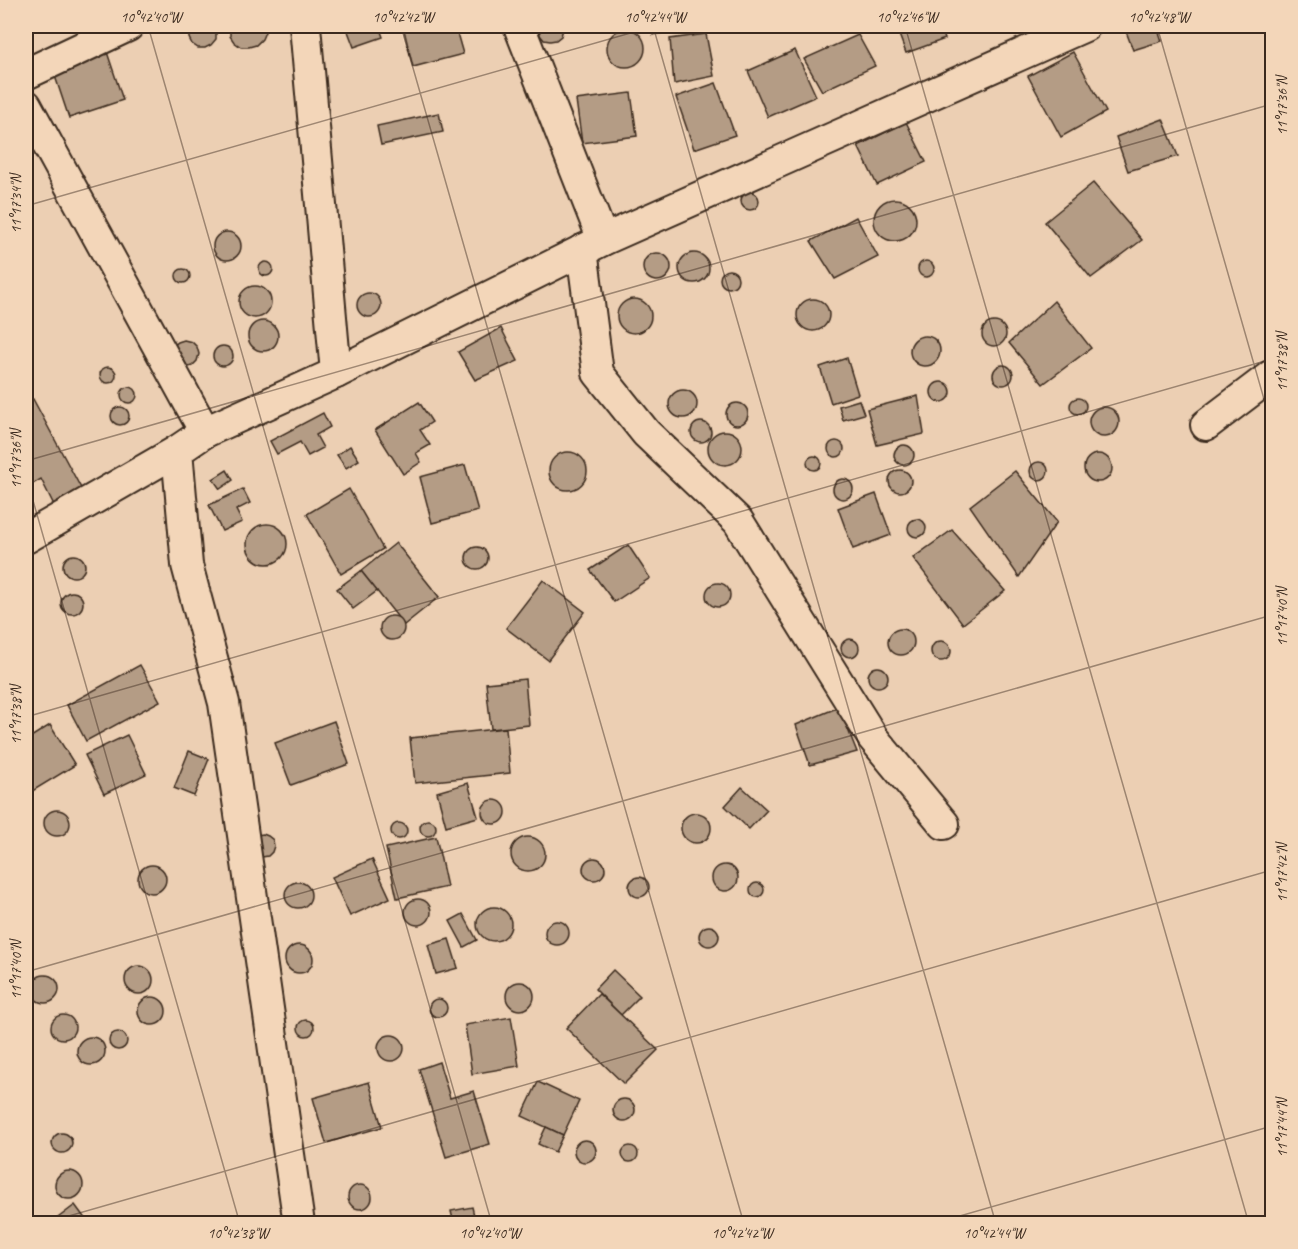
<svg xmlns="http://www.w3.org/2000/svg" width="1298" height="1249" viewBox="0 0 1298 1249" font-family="Caveat,sans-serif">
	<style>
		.building { fill: #b49c85; stroke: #3b2a1e; stroke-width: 1.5 }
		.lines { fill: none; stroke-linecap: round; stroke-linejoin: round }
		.street-casing { stroke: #3b2a1e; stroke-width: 34 }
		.street { stroke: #f3d6b9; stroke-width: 30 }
		.ticks { fill: none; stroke: #3b2a1e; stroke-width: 1.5; stroke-opacity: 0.45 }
		.neatline { fill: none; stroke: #3b2a1e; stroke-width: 2 }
		.ticks-label { font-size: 15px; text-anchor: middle; fill: #3b2a1e }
	</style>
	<rect width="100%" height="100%" fill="#eccfb3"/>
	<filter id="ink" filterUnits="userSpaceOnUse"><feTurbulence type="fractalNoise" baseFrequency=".0167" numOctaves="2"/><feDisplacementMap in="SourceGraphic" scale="12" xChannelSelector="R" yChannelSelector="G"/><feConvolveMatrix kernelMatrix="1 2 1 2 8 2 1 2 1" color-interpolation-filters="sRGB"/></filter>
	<g filter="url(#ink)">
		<!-- building -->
		<g class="building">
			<path d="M192 26H212L216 32V39L211 45 205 48H198L192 44 189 38V30Z"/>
			<path d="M230 26H264L265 32 262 39 256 45 249 47H241L234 42 230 36Z"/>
			<path d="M346 26H379L383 37 354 47Z"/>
			<path d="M403 26H455L463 54 413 67Z"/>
			<path d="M539 26H562L563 29 561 36 556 40 550 41 544 40 540 35Z"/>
			<path d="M651 26H668L669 32 653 35Z"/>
			<path d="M675 26H699L677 31Z"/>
			<path d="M917 26H940L945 39 906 53 898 32Z"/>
			<path d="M1124 26H1157L1162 41 1133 50Z"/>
			<circle cx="626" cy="48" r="19"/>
			<path d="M706 34 714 76 674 84 670 39Z"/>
			<path d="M858 35 875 66 822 91 804 59Z"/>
			<path d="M106 49 123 100 69 118 52 67Z"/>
			<path d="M795 50 816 96 768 117 748 71Z"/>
			<path d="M1073 52 1106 112 1061 137 1028 76Z"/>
			<path d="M716 83 735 135 694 149 676 97Z"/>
			<path d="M631 93 637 136 582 143 576 100Z"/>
			<path d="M439 113 443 132 381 145 377 126Z"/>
			<path d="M1163 119 1178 156 1128 171 1116 137Z"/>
			<path d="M906 122 926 162 877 185 858 146Z"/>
			<path d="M1093 183 1142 240 1091 278 1045 222Z"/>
			<circle cx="750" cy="201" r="9"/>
			<circle cx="895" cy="220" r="21"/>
			<path d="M856 217 878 257 835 279 811 241Z"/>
			<circle cx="227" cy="246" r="14"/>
			<circle cx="694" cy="268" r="15"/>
			<circle cx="657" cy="267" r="14"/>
			<circle cx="926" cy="269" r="8"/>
			<circle cx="266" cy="269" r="7"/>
			<circle cx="183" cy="276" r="7"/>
			<circle cx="729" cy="279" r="9"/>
			<circle cx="255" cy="302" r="16"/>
			<circle cx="369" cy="305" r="12"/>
			<circle cx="634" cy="316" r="17"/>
			<circle cx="813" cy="315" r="16"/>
			<path d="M1054 301 1091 348 1043 384 1009 343Z"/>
			<circle cx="263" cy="336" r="15"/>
			<circle cx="994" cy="334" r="12"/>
			<path d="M501 328 518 361 475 380 458 352Z"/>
			<circle cx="925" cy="351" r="15"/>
			<path d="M184 340 192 342 197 347 199 354 197 361 192 366 185 368 172 347 178 342Z"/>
			<circle cx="223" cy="356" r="10"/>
			<path d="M847 358 858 394 831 403 820 367Z"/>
			<circle cx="1003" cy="375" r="10"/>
			<circle cx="108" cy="375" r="8"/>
			<circle cx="941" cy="392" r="10"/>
			<circle cx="129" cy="395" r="8"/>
			<circle cx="683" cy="404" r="14"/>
			<path d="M918 396 924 434 877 445 867 409Z"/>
			<circle cx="1078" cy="406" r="8"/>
			<path d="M33 399 83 492 55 507 41 479 26 488V403Z"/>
			<path d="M859 400 864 414 843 420 839 406Z"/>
			<path d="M419 402 432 422 420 430 430 445 416 453 421 462 403 474 375 430Z"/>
			<circle cx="737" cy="414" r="11"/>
			<circle cx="120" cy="416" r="9"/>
			<circle cx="1104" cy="422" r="15"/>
			<path d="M323 413 330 427 316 435 323 448 308 456 300 442 277 454 270 441Z"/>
			<circle cx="701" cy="432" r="10"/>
			<circle cx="725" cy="448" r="17"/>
			<circle cx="836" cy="449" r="8"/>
			<circle cx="904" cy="455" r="10"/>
			<path d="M350 446 359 460 346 468 337 455Z"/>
			<circle cx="568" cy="471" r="19"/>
			<circle cx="1098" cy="468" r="14"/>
			<circle cx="814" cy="463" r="7"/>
			<circle cx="1039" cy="471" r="9"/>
			<path d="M465 465 478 511 432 523 420 477Z"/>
			<path d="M227 470 233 480 220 489 213 479Z"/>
			<circle cx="900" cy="481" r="11"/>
			<path d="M1015 471 1057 522 1019 577 970 506Z"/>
			<circle cx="843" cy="489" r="10"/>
			<path d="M243 489 250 503 236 510 242 522 222 531 209 505Z"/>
			<path d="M349 489 383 549 341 574 307 514Z"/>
			<path d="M876 494 891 535 853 549 838 508Z"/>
			<circle cx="917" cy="528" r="9"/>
			<circle cx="267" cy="544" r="20"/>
			<path d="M952 530 1005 591 963 624 913 558Z"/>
			<path d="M396 543 439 597 404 625 361 571Z"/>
			<path d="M628 545 650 578 614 602 590 570Z"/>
			<circle cx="477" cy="558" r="11"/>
			<circle cx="74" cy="566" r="11"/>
			<path d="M361 571 377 591 353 609 337 589Z"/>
			<path d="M543 580 585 612 548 660 506 628Z"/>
			<circle cx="718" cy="595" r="12"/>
			<circle cx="72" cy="603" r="11"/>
			<circle cx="392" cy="628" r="12"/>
			<circle cx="901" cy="642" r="13"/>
			<circle cx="850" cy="648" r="9"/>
			<circle cx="941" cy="651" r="10"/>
			<path d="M140 665 160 701 86 741 67 705Z"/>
			<circle cx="878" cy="677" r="10"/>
			<path d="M525 679 529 725 491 729 486 683Z"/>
			<path d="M839 707 857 752 810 765 796 725Z"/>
			<path d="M334 721 349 764 291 785 275 743Z"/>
			<path d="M50 725 75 765 26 795V740Z"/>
			<path d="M506 728 510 773 415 783 410 738Z"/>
			<path d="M127 735 146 774 104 794 85 755Z"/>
			<path d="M189 751 209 759 194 796 174 788Z"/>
			<path d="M468 783 478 817 446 826 437 792Z"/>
			<path d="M742 787 767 810 749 829 725 806Z"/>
			<circle cx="494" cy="812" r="12"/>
			<circle cx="57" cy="823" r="13"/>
			<circle cx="696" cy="828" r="15"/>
			<circle cx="428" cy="828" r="8"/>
			<circle cx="399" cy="831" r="8"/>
			<path d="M263 834 268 836 273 840 274 846 272 852 268 856 262 857 256 856 257 835Z"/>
			<circle cx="528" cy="854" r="17"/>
			<path d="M436 837 447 887 397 898 386 848Z"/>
			<circle cx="594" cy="869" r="11"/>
			<path d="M372 859 390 898 350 916 332 877Z"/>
			<circle cx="725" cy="878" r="13"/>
			<circle cx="152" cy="879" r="14"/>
			<circle cx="639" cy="887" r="10"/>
			<circle cx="298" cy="895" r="13"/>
			<circle cx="757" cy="890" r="7"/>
			<circle cx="418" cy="912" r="13"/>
			<circle cx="494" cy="924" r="17"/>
			<path d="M463 914 477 940 464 947 450 921Z"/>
			<circle cx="557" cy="933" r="12"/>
			<circle cx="709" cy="936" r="10"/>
			<path d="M449 939 458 968 436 974 428 945Z"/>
			<circle cx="299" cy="959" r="14"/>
			<circle cx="139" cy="980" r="14"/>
			<path d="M613 970 640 996 621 1015 595 989Z"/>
			<circle cx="45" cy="989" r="14"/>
			<circle cx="520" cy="996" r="14"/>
			<path d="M599 994 658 1050 624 1084 566 1028Z"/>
			<circle cx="152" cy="1011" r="14"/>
			<circle cx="438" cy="1008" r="9"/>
			<circle cx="63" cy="1027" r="12"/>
			<path d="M511 1017 519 1066 472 1074 465 1025Z"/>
			<circle cx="306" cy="1028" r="8"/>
			<circle cx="118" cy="1041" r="9"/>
			<circle cx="391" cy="1048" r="13"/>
			<circle cx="91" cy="1051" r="14"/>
			<path d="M439 1062 450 1098 474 1091 490 1144 446 1157 419 1069Z"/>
			<path d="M369 1082 382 1127 326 1143 313 1098Z"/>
			<path d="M538 1082 579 1101 563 1135 522 1116Z"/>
			<circle cx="624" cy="1110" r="11"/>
			<path d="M546 1127 563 1135 555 1152 538 1144Z"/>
			<circle cx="62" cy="1143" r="10"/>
			<circle cx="585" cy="1151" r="11"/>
			<circle cx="630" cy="1154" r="8"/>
			<circle cx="69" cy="1185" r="14"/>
			<circle cx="360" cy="1197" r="12"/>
			<path d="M75 1205 89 1224H50Z"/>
			<path d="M472 1207 476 1224H454L451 1211Z"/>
			<path d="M401 1216 408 1218 413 1224H391L395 1218Z"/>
		</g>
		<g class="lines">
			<defs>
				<g id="street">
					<path d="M305 26 336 373"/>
					<path d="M519 26 603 240"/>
					<path d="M26 74 128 26"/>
					<path d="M26 105 205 432"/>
					<path d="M582 250 598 373 646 433 738 521 873 738 944 824"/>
					<path d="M1206 425 1272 375"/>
					<path d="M177 451 187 565 224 703 299 1224"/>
					<path d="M26 538 177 451 205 432 336 373 603 240 1085 26"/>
				</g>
			</defs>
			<!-- street casing -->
			<use href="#street" class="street-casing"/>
			<!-- street -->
			<use href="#street" class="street"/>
		</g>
	</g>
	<!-- ticks -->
	<path class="ticks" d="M148 26 492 1224M401 26 744 1224M653 26 996 1224M905 26 1249 1224M1157 26 1272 427M26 206 655 26M26 461 1272 104M26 476 240 1224M26 717 1272 359M26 972 1272 615M41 1224 1272 870M932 1224 1272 1126"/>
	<!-- margin -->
	<rect width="1298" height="1249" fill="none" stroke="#f3d6b9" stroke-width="66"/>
	<rect x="33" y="33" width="1232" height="1183" class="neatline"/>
	<g class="ticks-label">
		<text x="151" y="22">10°42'40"W</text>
		<text x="403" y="22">10°42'42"W</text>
		<text x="655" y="22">10°42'44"W</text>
		<text x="907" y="22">10°42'46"W</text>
		<text x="1159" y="22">10°42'48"W</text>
		<text transform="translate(1282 106) rotate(-90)" y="5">11°17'36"N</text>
		<text transform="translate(16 204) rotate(-90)" y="5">11°17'34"N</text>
		<text transform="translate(1282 362) rotate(-90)" y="5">11°17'38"N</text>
		<text transform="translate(16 459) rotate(-90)" y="5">11°17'36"N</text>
		<text transform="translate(1282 617) rotate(-90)" y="5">11°17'40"N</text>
		<text transform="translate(16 715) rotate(-90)" y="5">11°17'38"N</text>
		<text transform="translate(1282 873) rotate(-90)" y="5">11°17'42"N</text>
		<text transform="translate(16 970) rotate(-90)" y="5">11°17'40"N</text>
		<text transform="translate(1282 1128) rotate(-90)" y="5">11°17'44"N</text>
		<text x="238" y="1238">10°42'38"W</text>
		<text x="490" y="1238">10°42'40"W</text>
		<text x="742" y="1238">10°42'42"W</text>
		<text x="994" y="1238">10°42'44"W</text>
	</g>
</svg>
